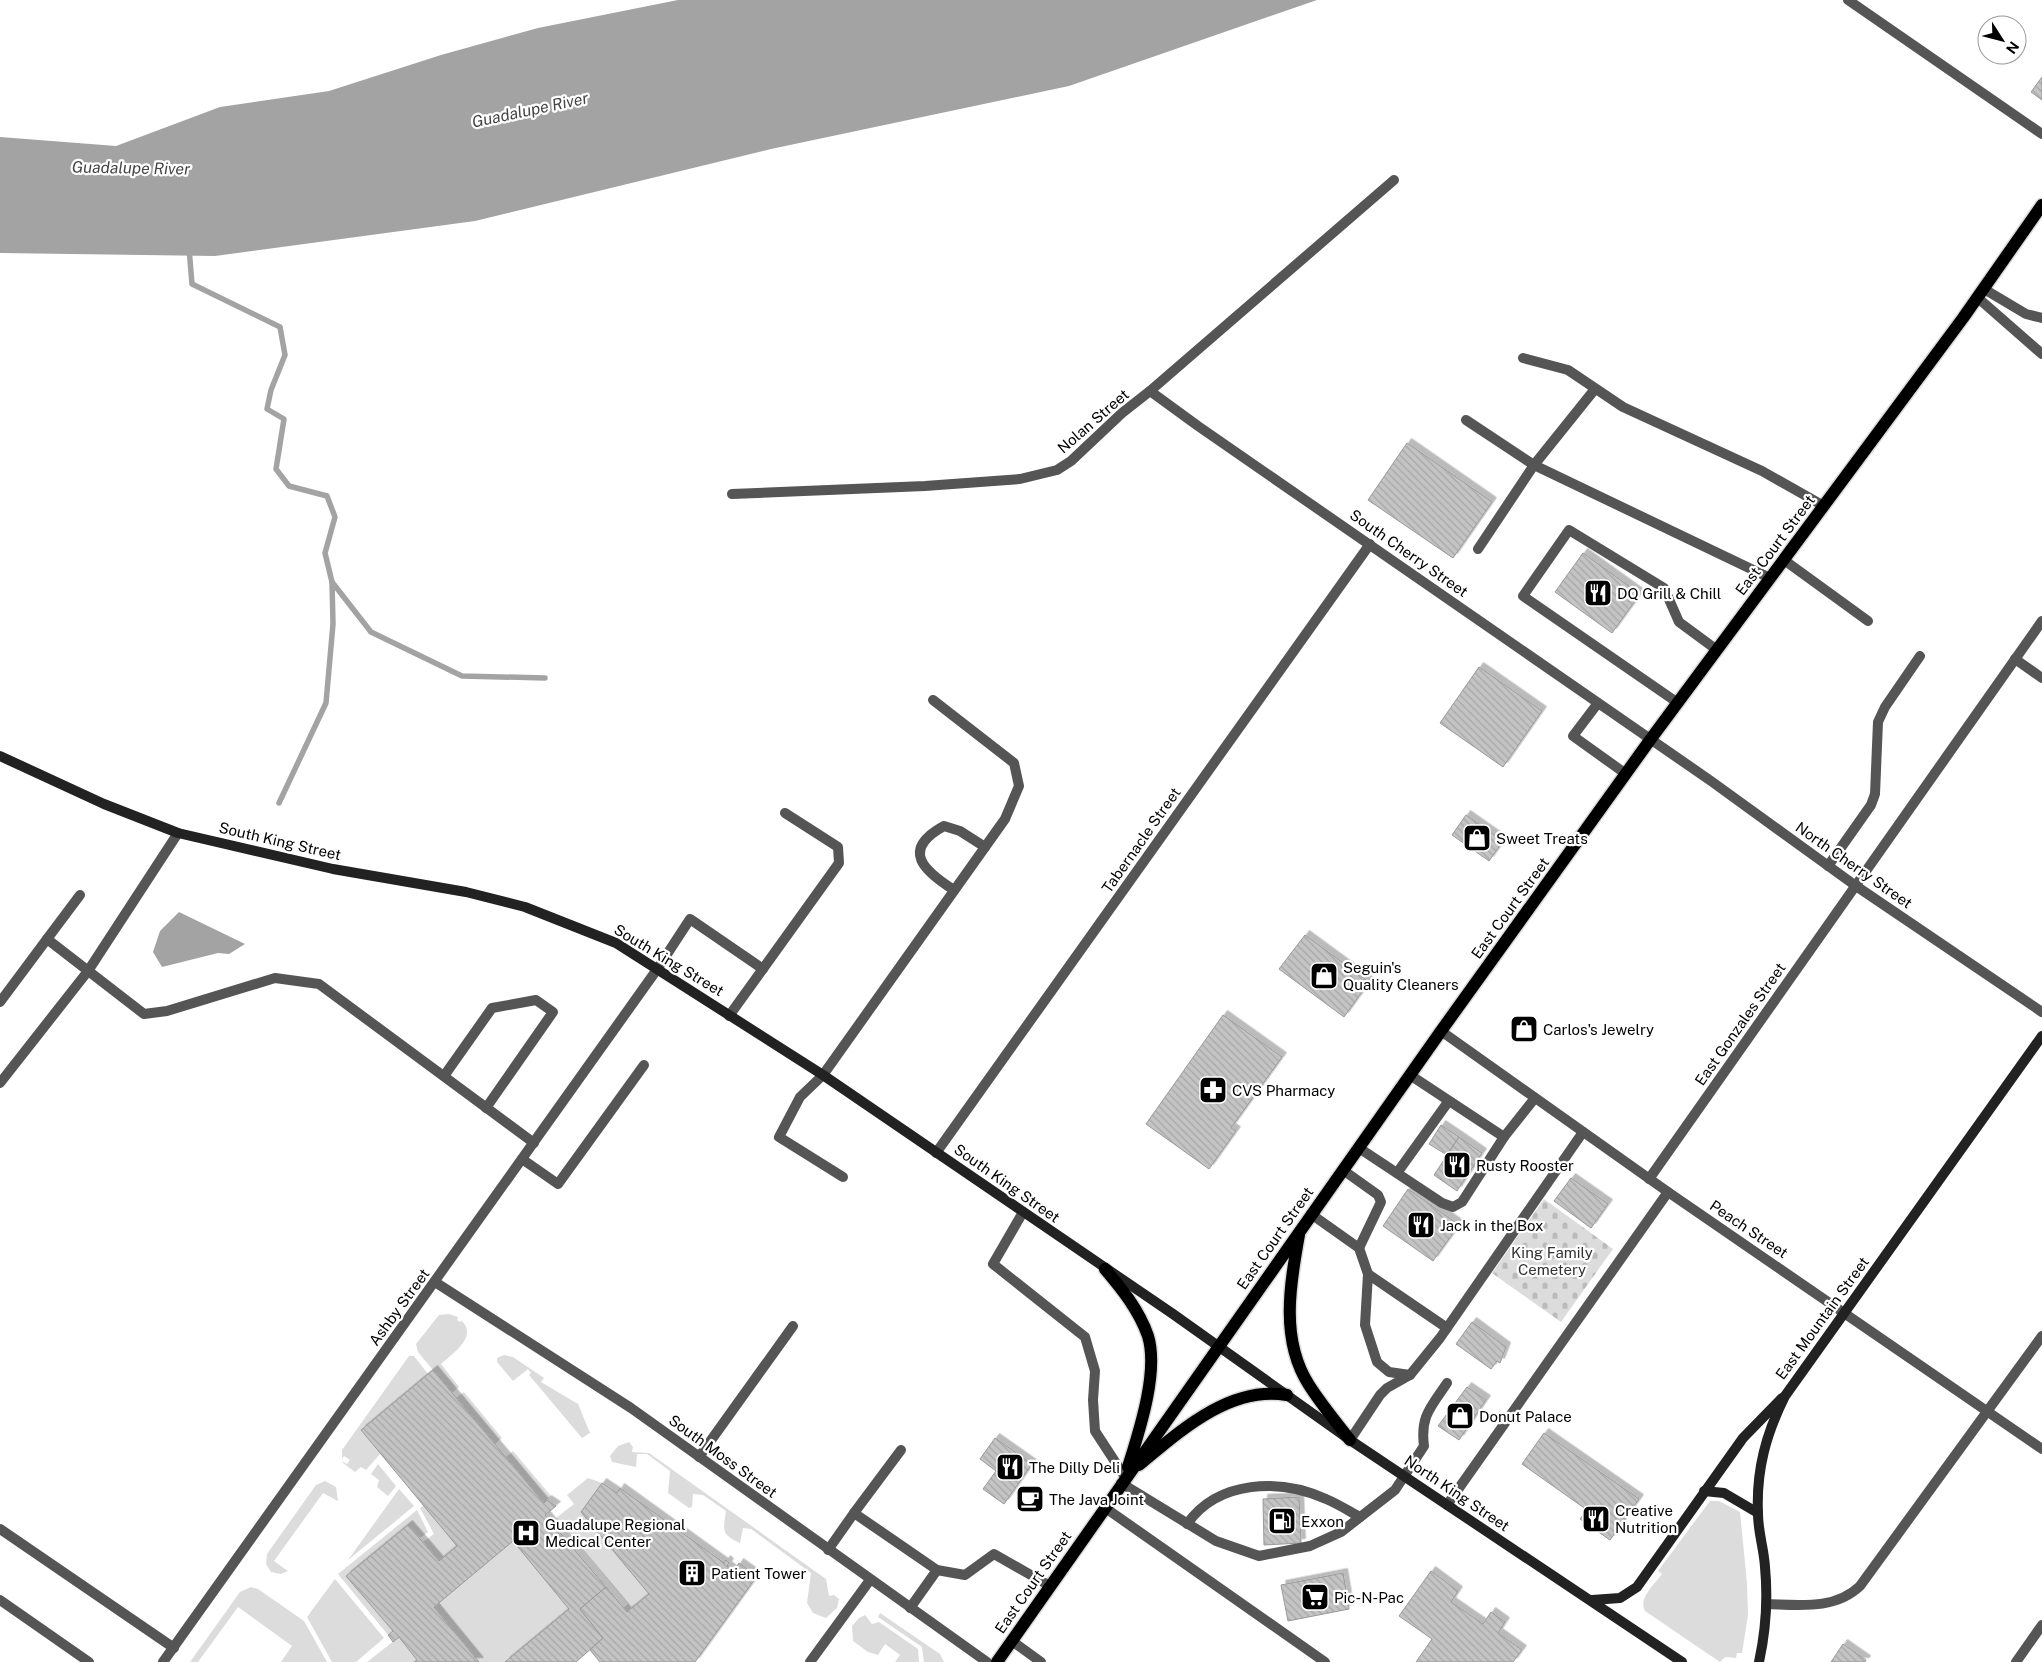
<svg xmlns="http://www.w3.org/2000/svg" width="2042" height="1662" viewBox="0 0 2042 1662" font-family="'Public Sans',sans-serif">
	<style>
		.green { fill: #dcdcdc }
		.cemetery { fill: url(#cemetery-stones) }
		.water { fill: #a3a3a3 }
		.lines { fill: none; stroke-linecap: round; stroke-linejoin: round }
		.stream { stroke: #a3a3a3; stroke-width: 5.5 }
		.building { fill: url(#building-back-hatch); stroke: #999; filter: url(#shadow) }
		.primary-casing { stroke: #dbdbdb; stroke-width: 15 }
		.lane { stroke: #555; stroke-width: 10 }
		.street { stroke: #555; stroke-width: 10 }
		.secondary { stroke: #222; stroke-width: 10 }
		.primary { stroke: #000; stroke-width: 12 }
		.labels { text-anchor: middle; dominant-baseline: central; stroke-width: 4.5; stroke-linejoin: round; paint-order: stroke }
		.street-label { font-size: 15px; fill: #000; stroke: #fff }
		.poi-label { font-size: 15px; fill: #000; stroke: #fff; text-anchor: start }
		.park-label { font-size: 15px; fill: #333; stroke: #fff }
		.water-label { font-size: 16px; font-style: italic; fill: #444; stroke: #fff }
	</style>
	<defs>
		<pattern id="cemetery-stones" width="16" height="16" patternUnits="userSpaceOnUse" patternTransform="scale(1.25)"><rect width="16" height="16" fill="#dcdcdc"/><path d="M2 7V4a2 2 0 0 1 4 0v3zM10 15v-3a2 2 0 0 1 4 0v3z" fill="#bbb"/></pattern>
		<pattern id="building-back-hatch" width="6" height="6" patternUnits="userSpaceOnUse" patternTransform="scale(1.25)"><rect width="6" height="6" fill="#c4c4c4"/><path d="M-1 5l2 2M0 0l6 6M5-1l2 2" fill="none" stroke="#a7a7a7"/></pattern>
		<filter id="shadow"><feDropShadow dx="4.5" dy="-4.5" stdDeviation="0" flood-color="#0004"/></filter>
	</defs>
	<rect width="100%" height="100%" fill="#fff"/>
	<!-- green -->
	<g class="green">
		<path d="M439 1315 449 1314 458 1317 457 1320 460 1322 462 1321C478 1337 452 1354 441 1364L459 1387 452 1393 418 1352 416 1344Z"/>
		<path d="M504 1355 513 1357 544 1378 541 1382 578 1404 590 1433 582 1438 529 1375 531 1373 528 1369 513 1381 497 1362V1358Z"/>
		<path d="M409 1356H414L428 1374 361 1430 380 1454 366 1470 361 1467 355 1472 343 1463 342 1461 347 1464 350 1460 344 1456 342 1459V1450Z"/>
		<path d="M464 1392 502 1438 495 1444 456 1398Z"/>
		<path d="M629 1442 633 1447 632 1452 649 1453 826 1579 829 1596 834 1595 839 1599 837 1608 826 1618 813 1613 807 1603 811 1573 751 1529 743 1528 740 1543C721 1534 723 1531 726 1511L703 1495 693 1494 692 1507 689 1508 668 1493 670 1471 647 1454H637L636 1467 612 1462 610 1456 618 1446Z"/>
		<path d="M513 1451 551 1496 544 1503 506 1457Z"/>
		<path d="M378 1464 396 1486 388 1496 377 1487 379 1480 371 1474Z"/>
		<path d="M588 1478 602 1483 581 1512 649 1594 627 1612 623 1608 628 1604 556 1518 574 1504 567 1495Z"/>
		<path d="M325 1481 336 1487 338 1501 323 1493 274 1561 288 1571 281 1574 271 1572 266 1564 267 1554 316 1485Z"/>
		<path d="M399 1489 414 1506 348 1560Z"/>
		<path d="M1710 1501H1719L1740 1512 1747 1583 1748 1615 1742 1653H1737L1736 1658 1725 1657 1720 1662 1645 1611C1638 1598 1655 1584 1662 1574L1658 1571Z"/>
		<path d="M424 1505 457 1546 439 1561 423 1542 434 1534 420 1508Z"/>
		<path d="M417 1510 428 1532 420 1538 408 1525 346 1576 393 1631 388 1635 338 1574Z"/>
		<path d="M513 1541 569 1609 505 1662H479L434 1607Z"/>
		<path d="M335 1579 384 1638 356 1662H332L307 1617Z"/>
		<path d="M251 1587 258 1589 304 1621 327 1662H281L292 1646 238 1607 198 1662H190L240 1592Z"/>
		<path d="M880 1613 940 1654 944 1662H924L922 1647 878 1617Z"/>
		<path d="M865 1615 872 1624 879 1622 918 1649 919 1662H895L900 1655 885 1644 878 1655 868 1652 853 1641 852 1626 859 1618Z"/>
		<path d="M399 1637 417 1660 414 1662H367Z"/>
	</g>
	<!-- cemetery -->
	<path class="cemetery" d="M1544 1199 1613 1249 1561 1322 1492 1273Z"/>
	<!-- water -->
	<g class="water">
		<path d="M678 0H1317L1069 86 771 149 475 221 215 256 0 253V137L116 146 220 107 329 91 441 55 538 28Z"/>
		<path d="M179 912 245 944 229 954 218 953 162 967 153 952 160 931Z"/>
	</g>
	<g class="lines">
		<!-- stream -->
		<g class="stream">
			<path d="M189 248 192 284 280 327 285 355 271 390 267 409 284 419 276 469 289 486 327 496 335 517 325 553 332 582 333 624 326 703 279 803"/>
			<path d="M332 582 371 632 462 676 545 678"/>
		</g>
	</g>
	<!-- building -->
	<g class="building">
		<path d="M2042 77V100L2031 92Z"/>
		<path d="M1407 443 1492 502 1453 558 1368 500Z"/>
		<path d="M1583 553 1640 594 1612 633 1555 592Z"/>
		<path d="M1479 667 1542 711 1503 767 1440 723Z"/>
		<path d="M1466 815 1503 841 1489 861 1452 835Z"/>
		<path d="M1305 935 1369 982 1344 1017 1279 969Z"/>
		<path d="M1223 1015 1282 1057 1231 1128 1236 1131 1209 1169 1146 1124Z"/>
		<path d="M1441 1125 1459 1137 1447 1155 1429 1144Z"/>
		<path d="M1459 1137 1482 1153 1457 1191 1434 1175Z"/>
		<path d="M1571 1178 1608 1204 1591 1228 1554 1201Z"/>
		<path d="M1408 1189 1459 1225 1433 1261 1383 1226Z"/>
		<path d="M1472 1322 1506 1347 1500 1363 1497 1361 1491 1369 1456 1344Z"/>
		<path d="M433 1370 544 1503 547 1500 556 1506 545 1515 606 1587 580 1609 603 1638 576 1662H505L569 1609 513 1541 434 1607 479 1662H414L417 1660 399 1637 393 1642 388 1635 393 1631 346 1576 408 1525 439 1561 457 1546 361 1430Z"/>
		<path d="M1467 1387 1486 1400 1459 1440 1438 1426Z"/>
		<path d="M1544 1433 1639 1499 1610 1540 1580 1519 1587 1510 1522 1464Z"/>
		<path d="M995 1438 1032 1464 1004 1504 983 1489 996 1471 980 1459Z"/>
		<path d="M602 1483 617 1493 620 1488 724 1563 726 1560 729 1563 727 1566 734 1571 739 1563 757 1576 695 1662H600L590 1650 603 1638 580 1609 606 1587 627 1612 649 1594 581 1512Z"/>
		<path d="M1299 1497 1301 1543 1264 1545 1263 1499Z"/>
		<path d="M1431 1571 1458 1591 1451 1602 1483 1624 1491 1612 1505 1622 1498 1633 1522 1650 1513 1662H1416L1432 1639 1399 1616Z"/>
		<path d="M1343 1573 1349 1609 1288 1621 1281 1585Z"/>
		<path d="M1843 1644 1866 1660 1865 1662H1831Z"/>
	</g>
	<g class="lines">
		<defs>
			<g id="primary">
				<path d="M1299 1235C1290 1284 1280 1340 1309 1385 1321 1404 1336 1422 1350 1440"/>
				<path d="M1105 1269C1122 1289 1139 1310 1148 1336 1159 1372 1139 1432 1128 1467"/>
				<path d="M1139 1465C1180 1431 1230 1385 1287 1395"/>
				<path d="M997 1662 1441 1031 1650 740 1963 318 2042 205"/>
			</g>
		</defs>
		<!-- primary casing -->
		<use href="#primary" class="primary-casing"/>
		<!-- lane -->
		<g class="lane">
			<path d="M1984 289 2026 314 2042 318"/>
			<path d="M1978 298 2042 354"/>
			<path d="M1523 358 1568 370 1623 407 1762 471 1824 506"/>
			<path d="M1466 420 1534 465 1770 578"/>
			<path d="M1478 549 1534 465 1595 389"/>
			<path d="M1784 560 1868 621"/>
			<path d="M1598 703 1573 736 1626 774"/>
			<path d="M1678 703 1523 596 1569 530 1664 588 1679 622 1717 650"/>
			<path d="M1828 866 1871 805 1875 794 1878 722 1885 707 1920 656"/>
			<path d="M47 939 80 895"/>
			<path d="M658 968 690 919 763 969"/>
			<path d="M0 1002 47 939 144 1014 167 1011 275 978 319 984 534 1143"/>
			<path d="M729 1016 839 863 838 847 785 813"/>
			<path d="M823 1075 800 1097 779 1137 843 1177"/>
			<path d="M1410 1075 1504 1137 1535 1098"/>
			<path d="M444 1076 492 1008 536 1000 553 1012 486 1108"/>
			<path d="M0 1083 88 971 178 833"/>
			<path d="M1359 1148 1442 1203 1453 1207 1462 1202 1504 1137"/>
			<path d="M522 1159 558 1184 644 1065"/>
			<path d="M1343 1170 1378 1195 1381 1202 1359 1248"/>
			<path d="M1397 1173 1448 1102"/>
			<path d="M1023 1212 993 1264 1085 1337 1095 1371 1093 1400 1095 1431 1125 1477"/>
			<path d="M1311 1214 1359 1248 1368 1274 1365 1325 1377 1362 1389 1372 1410 1375"/>
			<path d="M1368 1274 1447 1328"/>
			<path d="M1350 1440 1380 1395 1387 1388 1410 1375 1440 1338 1583 1132"/>
			<path d="M699 1457 793 1326"/>
			<path d="M1121 1483 1216 1541 1259 1556 1310 1546 1341 1532 1395 1490 1424 1446C1420 1416 1431 1407 1447 1383"/>
			<path d="M1104 1507 1325 1662"/>
			<path d="M854 1513 901 1450"/>
			<path d="M1187 1524C1218 1480 1280 1478 1326 1499 1338 1504 1349 1511 1360 1517"/>
			<path d="M0 1529 174 1648"/>
			<path d="M828 1550 854 1513 937 1570 965 1575 994 1554 1050 1586"/>
			<path d="M0 1600 89 1662"/>
			<path d="M1767 1604C1800 1605 1835 1610 1860 1586L2042 1336"/>
			<path d="M910 1608 937 1570"/>
			<path d="M810 1662 870 1580"/>
		</g>
		<!-- street -->
		<g class="street">
			<path d="M1848 0 2042 134"/>
			<path d="M1150 391 1198 426 1711 781 1856 886 2042 1012"/>
			<path d="M732 494 925 486 1020 479 1057 470 1071 461 1122 413 1150 391 1394 180"/>
			<path d="M2015 659 2042 678"/>
			<path d="M954 890C924 871 900 850 944 826L960 831 985 847"/>
			<path d="M1441 1031 1668 1192 2042 1449"/>
			<path d="M823 1075 1005 819 1019 786 1014 763 933 700"/>
			<path d="M936 1153 1370 544"/>
			<path d="M1649 1179 2042 621"/>
			<path d="M435 1282 631 1408 987 1662"/>
			<path d="M1447 1505 1668 1192"/>
			<path d="M1012 1641 1041 1662"/>
			<path d="M163 1662 658 968"/>
			<path d="M2016 1662 2042 1625"/>
		</g>
		<!-- secondary -->
		<g class="secondary">
			<path d="M0 756 104 804 178 833 333 869 466 892 525 907 616 943 823 1075 1173 1314 1350 1440 1682 1662"/>
			<path d="M1704 1491 1724 1493 1758 1513"/>
			<path d="M1592 1600 1620 1598 1637 1587 1743 1438 1782 1398"/>
			<path d="M1759 1662C1766 1630 1768 1599 1765 1567 1764 1549 1758 1532 1758 1514 1756 1470 1766 1434 1785 1396L2042 1036"/>
		</g>
		<!-- primary -->
		<use href="#primary" class="primary"/>
	</g>
	<!-- icons -->
	<defs>
		<symbol id="restaurant-square" viewBox="-11 -11 22 22"><rect x="-9" y="-9" width="18" height="18" rx="4" fill="#000" stroke="#fff"/><path d="M-5-6h1v4h1v-4h1v4h1v-4h1v5L-1.5 .5V6h-2V.5L-5-1ZM5-6V6H3V1.5H1.5Q1.5-4 5-6Z" fill="#fff"/></symbol>
		<symbol id="shop-square" viewBox="-11 -11 22 22"><rect x="-9" y="-9" width="18" height="18" rx="4" fill="#000" stroke="#fff"/><path d="M-5-2.5h2.3a2.7 3.5 0 0 1 5.4 0H5L5.5 6h-11ZM-1.5-2.5h3a1.5 2.3 0 0 0-3 0Z" fill="#fff"/></symbol>
		<symbol id="pharmacy-square" viewBox="-11 -11 22 22"><rect x="-9" y="-9" width="18" height="18" rx="4" fill="#000" stroke="#fff"/><path d="M-2-6h4v4h4v4h-4v4h-4v-4h-4v-4h4Z" fill="#fff"/></symbol>
		<symbol id="cafe-square" viewBox="-11 -11 22 22"><rect x="-9" y="-9" width="18" height="18" rx="4" fill="#000" stroke="#fff"/><path d="M-5.5-4.5H6V0H3Q3 3.5 0 3.5H-2.5Q-5.5 3.5-5.5 0ZM3-3.2v2h1.7v-2ZM-6 4.5H4V6H-6Z" fill="#fff"/></symbol>
		<symbol id="fuel-square" viewBox="-11 -11 22 22"><rect x="-9" y="-9" width="18" height="18" rx="4" fill="#000" stroke="#fff"/><path d="M-5.5-6h7V0h2V4h1.3V-2.5L3-4.5l.8-.8L6-3V5H2.5V1h-1V6h-7ZM-4.2-4.7v3.2H.2V-4.7Z" fill="#fff"/></symbol>
		<symbol id="hospital-square" viewBox="-11 -11 22 22"><rect x="-9" y="-9" width="18" height="18" rx="4" fill="#000" stroke="#fff"/><path d="M-5-5h3v3.5h4V-5h3V5h-3V1.5h-4V5h-3Z" fill="#fff"/></symbol>
		<symbol id="building-square" viewBox="-11 -11 22 22"><rect x="-9" y="-9" width="18" height="18" rx="4" fill="#000" stroke="#fff"/><path d="M-4-6H4V6H1V3H-1V6H-4ZM-2.5-4.3h1.7v1.8h-1.7ZM.8-4.3h1.7v1.8H.8ZM-2.5-1h1.7V.8h-1.7ZM.8-1h1.7V.8H.8Z" fill="#fff"/></symbol>
		<symbol id="supermarket-square" viewBox="-11 -11 22 22"><rect x="-9" y="-9" width="18" height="18" rx="4" fill="#000" stroke="#fff"/><path d="M-6-5.5h2.5l.6 2H6L4.5 2H-2.5L-4.4-4H-6ZM-1.5 3.2a1.3 1.3 0 1 0 .1 0ZM3 3.2a1.3 1.3 0 1 0 .1 0Z" fill="#fff"/></symbol>
	</defs>
	<g fill-rule="evenodd">
		<use href="#restaurant-square" x="1582" y="577" width="32" height="32"/>
		<use href="#shop-square" x="1461" y="822" width="32" height="32"/>
		<use href="#shop-square" x="1308" y="960" width="32" height="32"/>
		<use href="#shop-square" x="1508" y="1013" width="32" height="32"/>
		<use href="#pharmacy-square" x="1197" y="1074" width="32" height="32"/>
		<use href="#restaurant-square" x="1441" y="1149" width="32" height="32"/>
		<use href="#restaurant-square" x="1405" y="1209" width="32" height="32"/>
		<use href="#shop-square" x="1444" y="1400" width="32" height="32"/>
		<use href="#restaurant-square" x="994" y="1451" width="32" height="32"/>
		<use href="#cafe-square" x="1014" y="1483" width="32" height="32"/>
		<use href="#restaurant-square" x="1580" y="1503" width="32" height="32"/>
		<use href="#fuel-square" x="1266" y="1505" width="32" height="32"/>
		<use href="#hospital-square" x="510" y="1517" width="32" height="32"/>
		<use href="#building-square" x="676" y="1557" width="32" height="32"/>
		<use href="#supermarket-square" x="1299" y="1581" width="32" height="32"/>
	</g>
	<g class="labels">
		<!-- street labels -->
		<g class="street-label">
			<text transform="translate(1093 421) rotate(-41)">Nolan Street</text>
			<text transform="translate(1775 545) rotate(-53)">East Court Street</text>
			<text transform="translate(1409 553) rotate(35)">South Cherry Street</text>
			<text transform="translate(1141 840) rotate(-55)">Tabernacle Street</text>
			<text transform="translate(280 841) rotate(13)">South King Street</text>
			<text transform="translate(1854 865) rotate(35)">North Cherry Street</text>
			<text transform="translate(1510 908) rotate(-54)">East Court Street</text>
			<text transform="translate(669 960) rotate(31)">South King Street</text>
			<text transform="translate(1740 1024) rotate(-55)">East Gonzales Street</text>
			<text transform="translate(1007 1183) rotate(35)">South King Street</text>
			<text transform="translate(1749 1229) rotate(34)">Peach Street</text>
			<text transform="translate(1275 1238) rotate(-55)">East Court Street</text>
			<text transform="translate(399 1307) rotate(-54)">Ashby Street</text>
			<text transform="translate(1822 1318) rotate(-54)">East Mountain Street</text>
			<text transform="translate(723 1456) rotate(36)">South Moss Street</text>
			<text transform="translate(1457 1493) rotate(34)">North King Street</text>
			<text transform="translate(1033 1582) rotate(-55)">East Court Street</text>
		</g>
		<!-- poi labels -->
		<g class="poi-label">
			<text x="1617" y="593">DQ Grill &amp; Chill</text>
			<text x="1496" y="838">Sweet Treats</text>
			<text x="1343" y="967">Seguin's<tspan x="1343" dy="17">Quality Cleaners</tspan></text>
			<text x="1543" y="1029">Carlos's Jewelry</text>
			<text x="1232" y="1090">CVS Pharmacy</text>
			<text x="1476" y="1165">Rusty Rooster</text>
			<text x="1440" y="1225">Jack in the Box</text>
			<text x="1479" y="1416">Donut Palace</text>
			<text x="1029" y="1467">The Dilly Deli</text>
			<text x="1049" y="1499">The Java Joint</text>
			<text x="1615" y="1510">Creative<tspan x="1615" dy="17">Nutrition</tspan></text>
			<text x="1301" y="1521">Exxon</text>
			<text x="545" y="1524">Guadalupe Regional<tspan x="545" dy="17">Medical Center</tspan></text>
			<text x="711" y="1573">Patient Tower</text>
			<text x="1334" y="1597">Pic-N-Pac</text>
		</g>
		<!-- park labels -->
		<g class="park-label">
			<text x="1552" y="1252">King Family<tspan x="1552" dy="17">Cemetery</tspan></text>
		</g>
		<!-- water labels -->
		<g class="water-label">
			<text transform="translate(530 110) rotate(-12)">Guadalupe River</text>
			<text transform="translate(131 168) rotate(1)">Guadalupe River</text>
		</g>
	</g>
	<!-- north arrow -->
	<g transform="translate(2002 40) rotate(126)"><circle r="24" fill="#ffffff" stroke="#999999"/>
	<path d="M0-4L9 19L0 12L-9 19Z" fill="#000000"/>
	<text y="-8" font-size="14" font-weight="bold" text-anchor="middle" fill="#000000">N</text>
	</g>
</svg>
